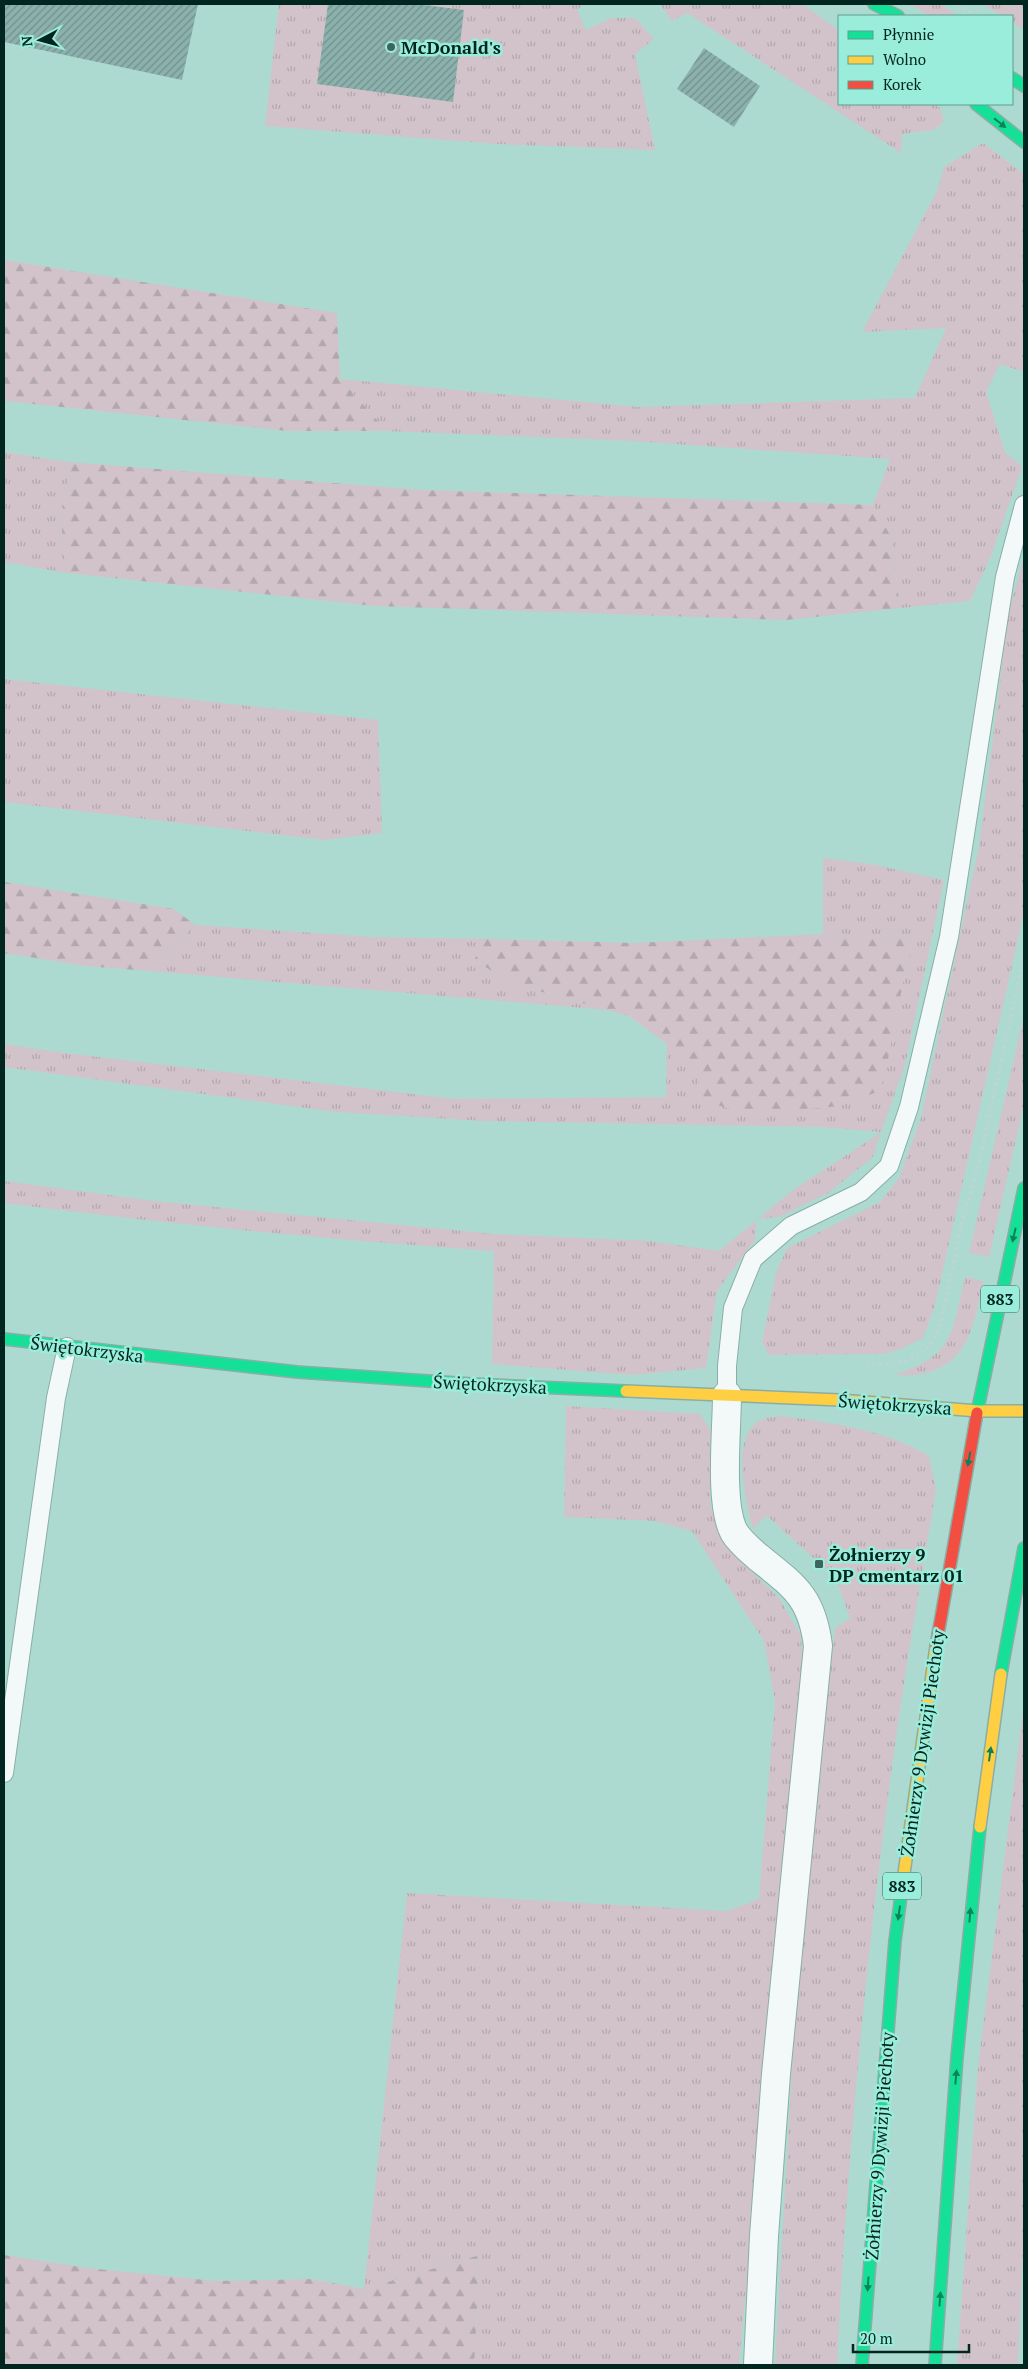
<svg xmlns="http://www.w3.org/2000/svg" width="1028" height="2369" viewBox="0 0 1028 2369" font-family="'PT Serif',serif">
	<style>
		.grass { fill: url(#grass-tufts) }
		.forest { fill: url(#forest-firs) }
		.building { fill: url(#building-hatch) }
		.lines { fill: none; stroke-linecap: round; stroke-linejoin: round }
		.lane-casing { stroke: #8aaea6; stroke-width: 20 }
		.street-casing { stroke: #8aaea6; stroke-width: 30 }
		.fast-casing { stroke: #8aaea6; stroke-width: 14 }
		.slow-casing { stroke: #8aaea6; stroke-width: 14 }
		.jam-casing { stroke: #8aaea6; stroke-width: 14 }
		.path { stroke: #c5d3d0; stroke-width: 3; stroke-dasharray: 2.5 4; stroke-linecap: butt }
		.lane { stroke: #f3f9f8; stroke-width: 18 }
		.street { stroke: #f3f9f8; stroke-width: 28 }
		.fast { stroke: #16e098; stroke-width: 11 }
		.slow { stroke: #ffcf43; stroke-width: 11 }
		.jam { stroke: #f24e42; stroke-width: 11 }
		.oneway { fill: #0c825c }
		.poi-dot { fill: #3d645d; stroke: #9aedda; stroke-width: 2 }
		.labels { text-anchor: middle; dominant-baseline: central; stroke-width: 5; stroke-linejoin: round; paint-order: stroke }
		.shield { fill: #9aedda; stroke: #2f6157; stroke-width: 1 }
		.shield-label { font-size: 16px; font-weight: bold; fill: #01251f }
		.poi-label { font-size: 18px; font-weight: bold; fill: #01251f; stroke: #9aedda; text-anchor: start }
		.street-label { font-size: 18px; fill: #01251f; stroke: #9aedda }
	</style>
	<defs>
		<pattern id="grass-tufts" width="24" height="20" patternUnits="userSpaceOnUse" patternTransform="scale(1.25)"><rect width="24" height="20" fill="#d1c3c9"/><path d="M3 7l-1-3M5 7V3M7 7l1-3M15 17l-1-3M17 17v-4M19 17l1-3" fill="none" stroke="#b2a7ac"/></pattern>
		<pattern id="forest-firs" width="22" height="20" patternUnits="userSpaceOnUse" patternTransform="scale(1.25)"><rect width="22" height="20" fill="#d1c3c9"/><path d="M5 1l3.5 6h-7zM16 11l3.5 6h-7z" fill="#b2a7ac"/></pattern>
		<pattern id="building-hatch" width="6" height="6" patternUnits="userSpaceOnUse" patternTransform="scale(1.25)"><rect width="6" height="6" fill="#8cb1ad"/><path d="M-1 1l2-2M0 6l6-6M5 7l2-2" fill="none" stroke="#70908c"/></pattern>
	</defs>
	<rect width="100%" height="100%" fill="#addad0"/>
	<!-- grass -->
	<g class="grass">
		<path d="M279 4H584L577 10 586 30 611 18H635L654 39 635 54 655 150 497 144 265 126Z"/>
		<path d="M660 4H803L839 31V104H935L940 108 944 122 933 130 902 134 901 153 687 13 672 21Z"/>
		<path d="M910 4H940L959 16H929Z"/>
		<path d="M982 4H1024V30L1012 22V16H1002Z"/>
		<path d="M983 143 1024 174V372L1000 364 986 392 1005 452 1022 467 991 556 970 601 900 608 891 537 873 505 890 459 633 441 387 431 340 379 638 407 915 398 946 328 862 332 938 189 944 167Z"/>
		<path d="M4 452 69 462 62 529 67 573 4 562Z"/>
		<path d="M1024 556V913L935 1305 923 1338 899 1350 883 1354 769 1355 762 1342 776 1273 787 1248 880 1202 899 1178 921 1118 979 846 1009 612Z"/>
		<path d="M4 679 378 720 382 833 324 840 4 802Z"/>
		<path d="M823 858 871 864 944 880 905 1065 872 1158 828 1193 779 1217 756 1219 755 1240 717 1291 706 1368 631 1375 492 1364 494 1251C330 1240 167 1224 4 1203V1181L154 1201 494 1234 650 1241 719 1251 793 1190 882 1132 819 1127 484 1121 336 1112 4 1067V1044L64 1053 455 1099 666 1097 667 1043 696 1065 903 983 915 936 823 934Z"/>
		<path d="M195 925 374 937 487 939 474 960 513 984 607 1010 149 971Z"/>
		<path d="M1024 1016V1104L989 1257 969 1253Z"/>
		<path d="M965 1277 983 1281C975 1320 970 1365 921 1374 912 1376 902 1375 894 1375 955 1355 952 1333 965 1277Z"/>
		<path d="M566 1406 700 1414 710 1429V1506L737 1558 779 1598 801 1636 803 1681 739 2365H474L480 2255 364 2289 407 1893 727 1911 759 1899 775 1701 764 1641 692 1531 655 1521 564 1517Z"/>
		<path d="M783 1416C834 1424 884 1429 929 1456L936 1489C922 1576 906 1664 894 1752 866 1955 847 2160 837 2365H775L795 2017 835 1628 850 1618 839 1587 829 1572 767 1516 752 1529C747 1501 730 1443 757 1422 763 1417 776 1417 783 1416Z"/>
		<path d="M1024 1704V2232L1018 2365H957L978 2066Z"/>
	</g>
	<!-- forest -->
	<g class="forest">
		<path d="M4 260 337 313 340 379 387 431H288L4 401Z"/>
		<path d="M69 462 423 490 873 505 891 537 900 608 786 620 374 606 67 573 62 529Z"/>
		<path d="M4 882 174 909 195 925 149 971 86 966 4 953Z"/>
		<path d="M823 934 915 936 903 983 882 1090 840 1106 747 1114 701 1100 696 1065 629 1016 513 984 474 960 487 939 634 943Z"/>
		<path d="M4 2255 87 2268 216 2281 312 2279 364 2289 480 2255 474 2365H4Z"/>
	</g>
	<!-- building -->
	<g class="building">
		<path d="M4 4H198L182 80 4 42Z"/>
		<path d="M328 4H416L464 10 453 102 317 84Z"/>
		<path d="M704 48 760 86 734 127 677 89Z"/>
	</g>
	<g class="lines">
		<defs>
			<g id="lane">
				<path d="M727 1395V1366L733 1308 753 1259 791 1226 861 1192 889 1166 909 1107 949 937 1005 577 1024 505"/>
				<path d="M4 1773 56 1398 67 1347"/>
			</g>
			<path id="street" d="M727 1395C727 1429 719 1504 734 1532 740 1542 750 1550 758 1557 794 1586 812 1597 818 1646L776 2074 764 2236 758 2365"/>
			<g id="fast">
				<path d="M874 4 898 16"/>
				<path d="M1012 78 1024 86"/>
				<path d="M976 104 1024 142"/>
				<path d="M4 1339 297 1372 472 1384 626 1391"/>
				<path d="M977 1413 1024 1188"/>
				<path d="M1001 1674 1024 1548"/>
				<path d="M862 2365 895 1941 902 1888"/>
				<path d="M935 2365 957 2057 980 1827"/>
			</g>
			<g id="slow">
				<path d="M626 1391 840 1400 978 1411H1024"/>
				<path d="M980 1827 1001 1674"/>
				<path d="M902 1888 936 1646"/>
			</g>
			<path id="jam" d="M936 1646 977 1413"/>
		</defs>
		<!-- lane casing -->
		<use href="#lane" class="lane-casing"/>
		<!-- street casing -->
		<use href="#street" class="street-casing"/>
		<!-- fast casing -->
		<use href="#fast" class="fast-casing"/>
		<!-- slow casing -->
		<use href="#slow" class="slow-casing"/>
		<!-- jam casing -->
		<use href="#jam" class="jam-casing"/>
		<!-- path -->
		<g class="path">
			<path d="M958 4 976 16"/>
			<path d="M866 1365 904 1362 926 1351 940 1327 962 1222 979 1164 1024 955"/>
		</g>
		<!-- lane -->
		<use href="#lane" class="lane"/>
		<!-- street -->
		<use href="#street" class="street"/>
		<!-- fast -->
		<use href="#fast" class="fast"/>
		<!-- slow -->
		<use href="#slow" class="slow"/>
		<!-- jam -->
		<use href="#jam" class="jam"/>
	</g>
	<!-- one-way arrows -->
	<defs><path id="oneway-solid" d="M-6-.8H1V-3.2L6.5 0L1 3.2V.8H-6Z" transform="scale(1.25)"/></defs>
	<g class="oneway">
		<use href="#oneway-solid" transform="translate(1000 123) rotate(38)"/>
		<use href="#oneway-solid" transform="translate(1014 1235) rotate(103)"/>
		<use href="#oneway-solid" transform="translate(969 1459) rotate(100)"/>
		<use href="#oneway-solid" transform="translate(990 1754) rotate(-82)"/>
		<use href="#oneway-solid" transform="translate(899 1913) rotate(98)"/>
		<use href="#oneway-solid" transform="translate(970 1915) rotate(-85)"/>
		<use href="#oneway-solid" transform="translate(956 2077) rotate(-85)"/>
		<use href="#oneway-solid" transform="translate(868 2284) rotate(94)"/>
		<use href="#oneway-solid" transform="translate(940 2299) rotate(-86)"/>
	</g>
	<!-- markers -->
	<g class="poi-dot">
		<circle cx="391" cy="47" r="5"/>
		<rect x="814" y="1559" width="10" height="10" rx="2.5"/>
	</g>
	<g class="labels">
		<!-- shield labels -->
		<g class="shield">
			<rect x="981" y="1285.5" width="38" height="27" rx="4"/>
			<rect x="883" y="1872.5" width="38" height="27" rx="4"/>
		</g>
		<g class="shield-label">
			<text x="1000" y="1299">883</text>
			<text x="902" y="1886">883</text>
		</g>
		<!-- poi labels -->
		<g class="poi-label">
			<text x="401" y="47">McDonald's</text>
			<text x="829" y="1554">Żołnierzy 9<tspan x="829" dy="21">DP cmentarz 01</tspan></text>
		</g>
		<!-- street labels -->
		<g class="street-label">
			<text transform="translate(87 1349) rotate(7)">Świętokrzyska</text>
			<text transform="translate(490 1384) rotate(3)">Świętokrzyska</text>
			<text transform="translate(895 1404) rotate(4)">Świętokrzyska</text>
			<text transform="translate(922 1743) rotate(-82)">Żołnierzy 9 Dywizji Piechoty</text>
			<text transform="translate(879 2146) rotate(-86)">Żołnierzy 9 Dywizji Piechoty</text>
		</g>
	</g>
	<!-- border -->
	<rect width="1028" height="2369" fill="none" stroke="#01251f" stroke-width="10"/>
	<!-- legend -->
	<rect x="838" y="15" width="175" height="90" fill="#9aedda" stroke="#5d9d8f"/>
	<rect x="848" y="31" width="25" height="8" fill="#16e098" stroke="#5d9d8f"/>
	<text x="883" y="40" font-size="15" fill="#01251f">Płynnie</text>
	<rect x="848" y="56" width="25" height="8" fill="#ffcf43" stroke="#5d9d8f"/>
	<text x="883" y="65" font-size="15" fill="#01251f">Wolno</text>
	<rect x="848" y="81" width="25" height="8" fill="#f24e42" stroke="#5d9d8f"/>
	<text x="883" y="90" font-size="15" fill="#01251f">Korek</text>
	<!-- north arrow -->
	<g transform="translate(40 40) rotate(264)" stroke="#9aedda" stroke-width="4" paint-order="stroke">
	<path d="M0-4L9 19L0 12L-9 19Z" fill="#01251f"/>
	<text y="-8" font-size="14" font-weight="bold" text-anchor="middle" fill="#01251f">N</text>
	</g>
	<!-- scale -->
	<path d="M853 2344v8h116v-8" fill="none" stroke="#01251f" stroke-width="2.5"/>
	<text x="860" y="2344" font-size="15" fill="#01251f" stroke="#9aedda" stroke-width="4" paint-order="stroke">20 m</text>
</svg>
